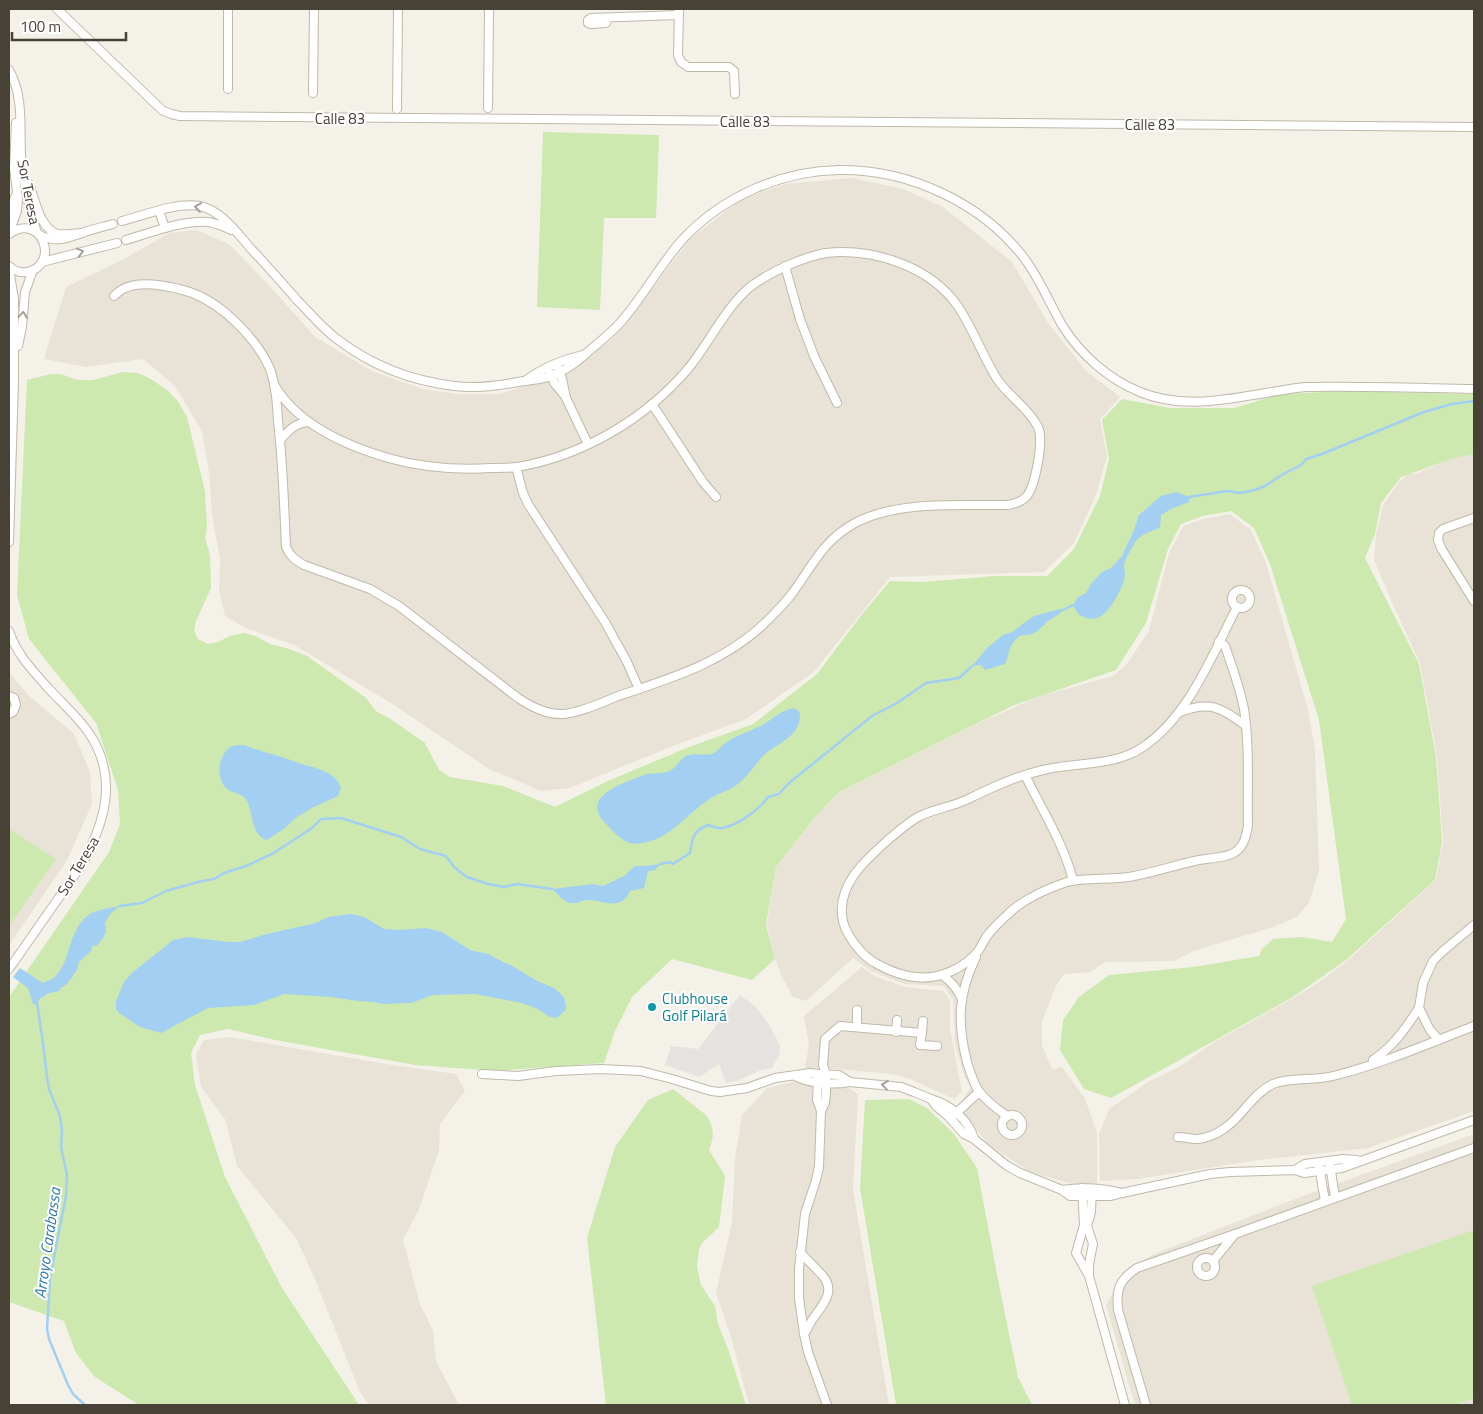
<svg xmlns="http://www.w3.org/2000/svg" width="1483" height="1414" viewBox="0 0 1483 1414" font-family="'Titillium Web',sans-serif">
	<style>
		.residential { fill: #e8e3d6 }
		.green { fill: #cde9b0 }
		.parking { fill: #e5e3e0 }
		.water { fill: #a3cff2 }
		.lines { fill: none; stroke-linecap: round; stroke-linejoin: round }
		.stream { stroke: #a3cff2; stroke-width: 2.5 }
		.minor-casing { stroke: #c0b9aa; stroke-width: 10 }
		.minor { stroke: #fff; stroke-width: 8 }
		.oneway { stroke: #a4a09a }
		.culture-dot { fill: #0f9aa8; stroke: #fff; stroke-width: 2 }
		.labels { text-anchor: middle; dominant-baseline: central; stroke-width: 4; stroke-linejoin: round; paint-order: stroke }
		.street-label { font-size: 15px; fill: #484136; stroke: #fff }
		.culture-label { font-size: 15px; fill: #0d838f; stroke: #fff; text-anchor: start }
		.water-label { font-size: 16px; font-style: italic; fill: #2c78b6; stroke: #fff }
	</style>
	<rect width="100%" height="100%" fill="#f4f1e8"/>
	<!-- residential -->
	<g class="residential">
		<path d="M852 178 903 189 943 207 1012 262 1048 323 1086 371 1120 397 1100 419 1107 456 1096 495 1074 543 1044 572 890 577 814 672 746 719 673 746 570 788 541 791 489 769 391 703 294 645 246 628 225 616 219 590 220 560 212 514 209 472 202 431 175 386 143 359 86 367 44 359 66 287 126 258 169 233 196 230 229 244 268 284 315 337 372 371 422 389 457 394H499L568 373 611 340 626 324 689 240 740 200 785 184Z"/>
		<path d="M1474 453V1111L1368 1148 1258 1160 1138 1179 1100 1181 1099 1134 1109 1109 1148 1082 1179 1067 1211 1044 1295 997 1319 982 1347 961 1436 880 1443 842 1437 757 1420 663 1394 607 1374 560 1376 535 1383 505 1398 483 1409 473 1416 474 1454 457Z"/>
		<path d="M1230 514 1251 530 1266 563 1308 710 1315 750 1319 870 1310 901 1298 916 1274 927 1196 950 1174 961 1105 962 1090 972 1064 974 1056 986 1042 1022V1045L1052 1069 1062 1067 1085 1099 1097 1132V1183L1080 1186 1030 1172 988 1144 958 1107 971 1087 965 1078 955 1045 953 999 943 986 904 984 871 971 853 958 806 1001 793 997 782 977 775 959 767 925 776 867 812 822 839 792 979 723 1040 696 1113 676 1127 664 1149 631 1169 553 1183 526 1203 519Z"/>
		<path d="M9 672 28 695 74 734 90 772 92 804 66 862 9 945Z"/>
		<path d="M862 967 875 976 904 987 943 991 950 1000V1029L962 1092 954 1099 908 1078 891 1074 825 1068H805L809 1044 804 1016Z"/>
		<path d="M230 1037 398 1066 456 1074 465 1091 440 1124 439 1150 419 1209 403 1240 420 1304 433 1330 436 1361 459 1405H369L359 1390 315 1279 296 1238 237 1166 225 1119 201 1087 196 1054 204 1040Z"/>
		<path d="M793 1082 846 1086 858 1094 853 1189 889 1405H749L731 1337 716 1293 732 1222 735 1158 742 1115 767 1088Z"/>
		<path d="M1474 1134V1405H1135L1106 1305 1124 1272 1154 1254 1300 1197Z"/>
	</g>
	<!-- green -->
	<g class="green">
		<path d="M543 132 659 135 656 218H604L600 310 537 307Z"/>
		<path d="M123 372 138 373 151 379 168 391 177 400 187 417 205 491 207 528 205 538 210 555 211 588 196 621 194 630 198 639 208 644 218 642 230 636 244 633 255 636 270 644 289 649 307 656 365 697 376 711 392 720 425 743 439 770 450 777 503 786 555 807 610 780 689 747 753 724 817 674 863 613 890 581 922 582 995 576H1047L1074 549 1100 496 1109 459 1102 420 1122 399 1170 408H1234L1281 394 1344 391 1474 394V454L1454 458 1401 477 1381 503 1375 534 1365 558 1419 664 1436 757 1442 842 1435 880 1346 960 1293 997 1111 1098 1084 1089 1060 1050 1063 1020 1079 997 1109 975 1193 967 1259 956 1262 949 1273 939 1302 937 1332 942 1346 919 1319 720 1270 564 1254 528 1231 511 1203 516 1181 524 1168 549 1146 623 1116 670 1012 706 839 792 812 821 776 867 766 925 775 959 752 980 672 959 632 997 615 1031 604 1063 496 1071 415 1065 275 1040 228 1029 200 1035 191 1053 195 1085 225 1177 282 1288 359 1405H139L95 1377 76 1353 64 1321 9 1302V997L109 852 120 824 118 790 96 723 29 639 17 595 27 380 51 374H61L77 380H93Z"/>
		<path d="M9 829 56 859 9 926Z"/>
		<path d="M673 1089 706 1115C715 1128 714 1137 709 1150L725 1176 719 1227 702 1243 699 1249 697 1267 701 1285 715 1306 718 1324 728 1349 746 1405H606L587 1238 615 1147 648 1100Z"/>
		<path d="M909 1099 927 1108 954 1134 977 1168 999 1285 1018 1377 1032 1405H896L860 1188 865 1100Z"/>
		<path d="M1474 1230V1398L1455 1405H1352L1312 1286Z"/>
	</g>
	<!-- parking -->
	<path class="parking" d="M740 995 756 1007 770 1026 780 1045 779 1056 772 1068 761 1070 737 1081 726 1083 719 1064 699 1077 665 1065 671 1046 698 1049Z"/>
	<!-- water -->
	<g class="water">
		<path d="M1176 492 1189 497V502L1171 509 1161 515 1160 528C1152 531 1142 533 1136 541 1133 545 1125 560 1124 565 1124 571 1126 575 1124 581 1119 593 1108 618 1093 619 1088 619 1082 616 1078 614L1073 605 1078 597 1086 593 1091 584 1102 572 1111 568 1122 556 1134 530 1139 515 1161 496Z"/>
		<path d="M1060 609 1063 610C1059 615 1056 616 1051 619 1044 623 1040 631 1032 634 1026 636 1021 634 1017 638 1009 645 1009 655 1005 664L985 670 981 665 972 666 988 647 1003 635 1012 632 1034 616Z"/>
		<path d="M794 708C798 710 800 711 800 716 799 738 776 743 763 756 754 766 746 779 735 786 726 792 716 794 708 800 687 814 669 840 642 843 638 844 632 844 627 842 620 839 604 823 600 816 587 796 623 783 636 778 640 777 643 775 647 774 654 773 662 774 669 771 677 768 679 760 686 756 695 752 703 756 712 754 717 752 722 745 727 742 738 734 752 731 764 724 774 718 782 710 794 708Z"/>
		<path d="M244 745C261 752 279 755 296 762 312 768 333 769 341 787L338 796 312 808 297 817 285 828 267 840C251 835 253 813 247 801 243 792 231 794 225 787 216 776 218 757 229 748 233 745 239 745 244 745Z"/>
		<path d="M660 864 655 870 648 871 644 888 630 891C620 912 605 900 587 900 582 900 577 904 571 903 563 902 558 894 552 889L593 884 603 886 624 876 635 866H644Z"/>
		<path d="M120 906 110 914 105 923 106 932 103 938 97 946H92L91 951 79 962 77 970 67 984 61 988 59 991 46 994 44 997 40 998 37 1004H33L28 988 13 977 20 968 43 983C46 981 51 980 54 978 72 962 66 931 90 914 94 911 113 907 120 906Z"/>
		<path d="M351 914 364 917 384 929 400 930 426 928 442 932 470 950 488 954 503 962 509 964 537 981 554 988 564 997 566 1006V1010L558 1017 554 1018 548 1016 538 1009 522 1003 475 994 433 995 411 1003 382 1004 374 1002 358 1001 331 997 284 994 254 1005 208 1008 161 1033 140 1027 119 1013 116 1009V1001L124 982 132 973 173 940 188 937 229 942H240L267 934 316 923 328 917Z"/>
	</g>
	<g class="lines">
		<!-- stream -->
		<g class="stream">
			<path d="M1189 497 1227 491 1240 493 1255 490 1265 486 1285 473 1301 465 1306 459 1322 454 1424 412 1452 404 1474 401"/>
			<path d="M1063 610 1073 605"/>
			<path d="M660 864 670 862 673 864 690 853C692 838 693 831 708 825 713 827 718 829 723 828 738 825 760 809 768 797L779 794 789 783 872 716 897 703 926 683 959 678 972 666"/>
			<path d="M120 906 142 903 166 891 202 881 214 879 224 873 246 866 272 854 312 828 321 819 341 818 401 837 420 849 446 856 454 867 467 877 488 884 504 887 517 884 552 889"/>
			<path d="M37 1003 43 1043 47 1077 49 1089 60 1116 62 1130 61 1147 67 1175 66 1196 50 1278 47 1329 49 1339 68 1385 73 1394 85 1405"/>
		</g>
		<defs>
			<g id="minor">
				<path d="M57 9 162 110 171 114 180 116 1474 127"/>
				<path d="M679 9 678 55 681 62 688 67H729L734 71 735 94"/>
				<path d="M608 18 606 23 591 24 588 23V20L591 18 679 15"/>
				<path d="M9 70C26 100 18 135 22 168 25 190 30 212 37 233"/>
				<path d="M228 89V9"/>
				<path d="M313 93 314 9"/>
				<path d="M488 108 489 9"/>
				<path d="M397 109 398 9"/>
				<path d="M29 184C35 199 40 230 58 234 66 235 75 233 83 233"/>
				<path d="M159 211 165 228"/>
				<path d="M9 213 16 195"/>
				<path d="M122 221C145 215 176 202 200 206 223 211 239 236 254 252 269 268 283 284 297 300 310 313 322 328 337 339 372 366 412 381 455 386 476 389 497 386 518 382 529 380 540 380 550 376 566 371 578 361 590 350 602 340 615 330 625 317 645 293 661 264 682 240 722 197 780 171 839 170 910 169 985 204 1027 262 1041 282 1050 304 1062 325 1080 354 1108 379 1140 392 1181 409 1224 400 1266 393 1279 391 1293 388 1306 387 1362 386 1418 388 1474 389"/>
				<path d="M9 233 17 211 18 199 14 168 16 123"/>
				<path d="M9 234C42 211 61 265 27 272 21 273 14 271 9 266"/>
				<path d="M39 235C57 243 65 239 82 233 92 229 103 227 113 224"/>
				<path d="M126 240C150 233 182 220 208 222 216 223 223 226 231 230"/>
				<path d="M42 262 117 243"/>
				<path d="M785 266 800 319 814 356 837 403"/>
				<path d="M9 269 14 299V381L9 542"/>
				<path d="M114 296C116 294 119 291 123 289 138 281 163 285 179 289 197 293 214 303 228 315 245 330 261 348 270 369 276 386 277 404 278 421 283 463 284 505 286 547 290 556 295 560 304 565L370 589 399 606 518 698C532 707 547 715 564 714 582 712 601 703 618 696 672 678 726 662 768 620 776 612 784 604 791 595 812 567 822 541 855 523 898 500 960 506 1007 505 1014 504 1021 502 1026 497 1035 488 1041 450 1040 437 1040 432 1038 426 1035 422 1025 406 1008 395 997 379 982 355 973 328 957 305 929 266 873 248 826 253 814 255 803 259 791 264 777 270 763 277 750 287 724 309 709 344 687 370 644 420 582 456 517 467 509 468 499 468 491 468 457 470 425 468 392 459 349 447 299 426 275 386"/>
				<path d="M18 346 22 327 25 292 33 270"/>
				<path d="M556 364 562 379 566 398 588 444"/>
				<path d="M550 373 555 384 565 396"/>
				<path d="M525 381C542 368 562 360 583 355"/>
				<path d="M652 404 703 482 716 497"/>
				<path d="M280 440C289 430 295 423 309 422"/>
				<path d="M516 467 523 493 528 504 605 622 627 662 639 689"/>
				<path d="M1474 518 1443 529 1439 533 1438 540 1441 548 1474 601"/>
				<circle cx="1241" cy="599" r="9"/>
				<path d="M9 631C17 655 33 671 50 690 63 704 78 717 89 733 119 778 105 823 81 866L9 969"/>
				<path d="M1219 641 1225 646C1232 666 1240 688 1244 709 1250 747 1247 788 1248 826 1246 835 1245 843 1238 850 1229 858 1211 858 1199 860 1175 865 1153 873 1129 877 1110 880 1083 877 1067 882 1046 889 1025 898 1008 914 1001 921 993 928 987 936 984 940 982 945 979 950 965 968 939 980 916 977 902 976 888 970 877 964 861 956 843 932 842 915 839 882 867 859 889 839 898 832 907 823 918 817 933 809 951 807 966 800 991 788 1016 776 1043 770 1076 762 1114 767 1143 747 1189 716 1212 655 1237 607"/>
				<path d="M9 696 14 698 16 705 13 712 9 714"/>
				<path d="M1180 712C1211 700 1221 708 1246 726"/>
				<path d="M1025 775C1042 810 1063 842 1073 880"/>
				<path d="M976 957C958 994 957 1022 967 1062 970 1071 973 1082 978 1090 985 1100 997 1109 1007 1116"/>
				<path d="M942 975C951 981 957 988 962 999"/>
				<path d="M857 1027V1010"/>
				<path d="M896 1032 897 1020"/>
				<path d="M922 1033 920 1045 937 1046"/>
				<path d="M1439 1040 1430 1030 1419 1008 1423 983 1433 961 1443 951 1474 925"/>
				<path d="M1373 1060C1393 1047 1406 1028 1419 1008"/>
				<path d="M482 1074 518 1076 556 1071 601 1069 641 1071 672 1079 711 1091 720 1092 747 1088 775 1078 810 1073 819 1074 839 1075 850 1082 901 1087 914 1092 931 1099"/>
				<path d="M795 1076C810 1084 834 1085 850 1082"/>
				<path d="M818 1079 817 1100 821 1111"/>
				<circle cx="1012" cy="1125" r="10"/>
				<path d="M953 1116 979 1092"/>
				<path d="M1178 1137C1184 1137 1191 1139 1197 1139 1219 1137 1234 1122 1247 1106 1254 1098 1262 1089 1273 1084 1290 1077 1314 1081 1333 1076 1381 1064 1428 1044 1474 1026"/>
				<path d="M974 1139C969 1120 950 1104 931 1099L936 1106 949 1117 964 1134 974 1139 1006 1165 1020 1173 1062 1190 1070 1196H1111L1122 1193 1210 1174 1230 1172 1295 1170 1304 1173 1342 1168 1474 1120"/>
				<path d="M1330 1165 1335 1197"/>
				<path d="M1319 1166 1325 1201"/>
				<path d="M1295 1170 1305 1164 1343 1159 1357 1160"/>
				<path d="M1082 1188 1084 1225 1076 1253 1088 1274"/>
				<path d="M1092 1189 1091 1212 1087 1226 1093 1244 1089 1264V1276L1125 1405"/>
				<path d="M1062 1190C1081 1187 1103 1188 1122 1193"/>
				<path d="M800 1252C807 1260 815 1267 822 1275 837 1291 822 1306 812 1320 809 1325 807 1330 804 1334"/>
				<circle cx="1206" cy="1267" r="9"/>
				<path d="M1213 1261 1235 1234 1474 1148"/>
				<path d="M827 1405 808 1352 804 1334 799 1298V1269L805 1214 816 1180 819 1167 821 1111 825 1103 826 1093V1074L823 1065 825 1039 840 1026 922 1033 923 1021"/>
				<path d="M1146 1405 1118 1310C1116 1289 1119 1280 1137 1268L1235 1234"/>
			</g>
		</defs>
		<!-- minor casing -->
		<use href="#minor" class="minor-casing"/>
		<!-- minor -->
		<use href="#minor" class="minor"/>
	</g>
	<!-- one-way arrows -->
	<defs><path id="oneway-chevron" d="M-2-3.5L2.5 0L-2 3.5" fill="none" stroke-width="1.6" stroke-linecap="round" stroke-linejoin="round" transform="scale(1.25)"/></defs>
	<g class="oneway">
		<use href="#oneway-chevron" transform="translate(198 207) rotate(-171)"/>
		<use href="#oneway-chevron" transform="translate(80 252) rotate(-15)"/>
		<use href="#oneway-chevron" transform="translate(23 315) rotate(-85)"/>
		<use href="#oneway-chevron" transform="translate(885 1085) rotate(-173)"/>
	</g>
	<!-- markers -->
	<circle class="culture-dot" cx="652" cy="1007" r="5"/>
	<g class="labels">
		<!-- street labels -->
		<g class="street-label">
			<text x="340" y="118">Calle 83</text>
			<text x="745" y="121">Calle 83</text>
			<text x="1150" y="124">Calle 83</text>
			<text transform="translate(29 192) rotate(79)">Sor Teresa</text>
			<text transform="translate(78 866) rotate(-59)">Sor Teresa</text>
		</g>
		<!-- culture labels -->
		<g class="culture-label">
			<text x="662" y="998">Clubhouse<tspan x="662" dy="17">Golf Pilará</tspan></text>
		</g>
		<!-- water labels -->
		<g class="water-label">
			<text transform="translate(47 1243) rotate(-82)">Arroyo Carabassa</text>
		</g>
	</g>
	<!-- border -->
	<rect width="1483" height="1414" fill="none" stroke="#484136" stroke-width="20"/>
	<!-- scale -->
	<path d="M12 32v8h114v-8" fill="none" stroke="#484136" stroke-width="2.5"/>
	<text x="20" y="32" font-size="15" fill="#484136" stroke="#ffffff" stroke-width="4" paint-order="stroke">100 m</text>
</svg>
